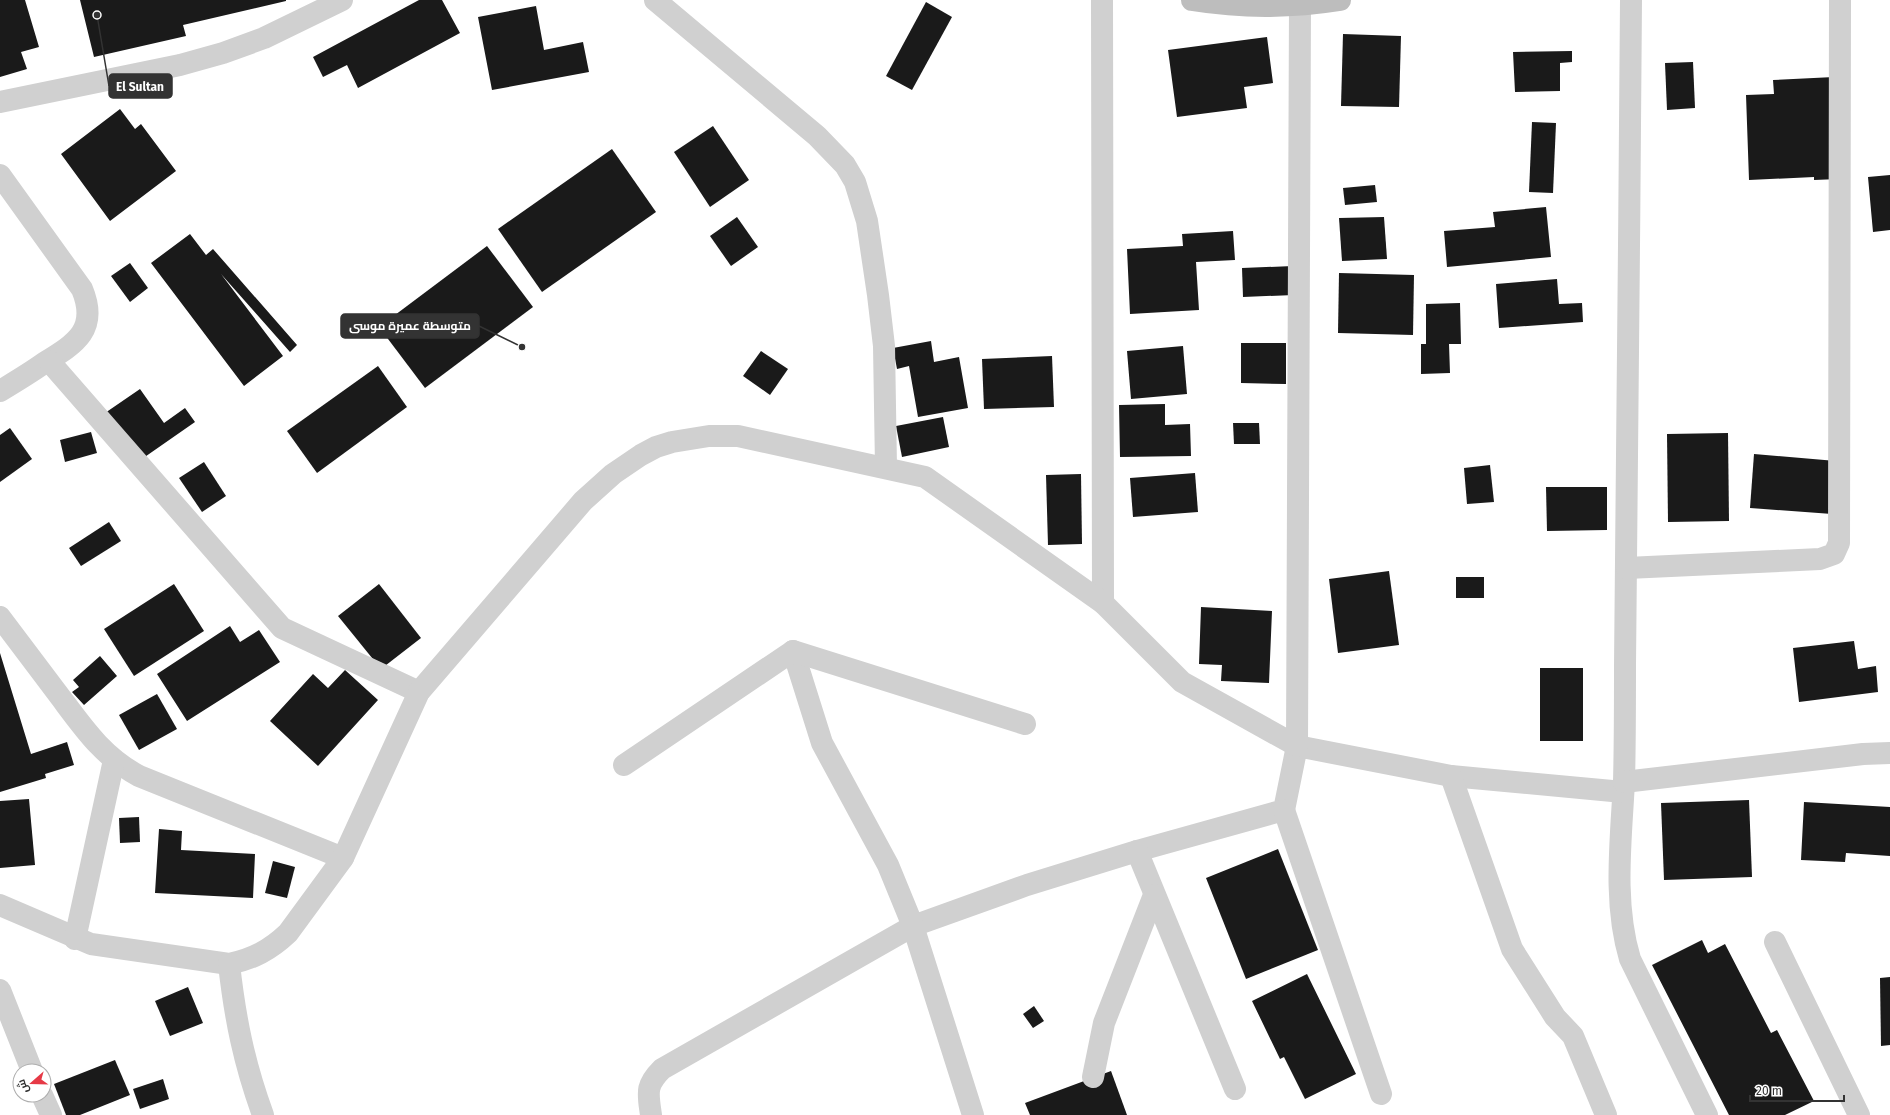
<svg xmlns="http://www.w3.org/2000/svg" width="1890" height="1115" viewBox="0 0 1890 1115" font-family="'Fira Sans',Cairo,sans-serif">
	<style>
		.building { fill: #1a1a1a }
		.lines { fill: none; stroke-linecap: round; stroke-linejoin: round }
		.street { stroke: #d0d0d0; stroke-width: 22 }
		.secondary { stroke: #bdbdbd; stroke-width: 22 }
		.leader { fill: none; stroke: #333; stroke-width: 1.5 }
		.callout-dot { fill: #333; stroke: #fff; stroke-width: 1.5 }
		.callout { fill: #333; stroke: #333; stroke-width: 1.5 }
		.callout-label { font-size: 12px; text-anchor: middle; font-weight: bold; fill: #fff }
	</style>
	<rect width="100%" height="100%" fill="#fff"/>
	<!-- building -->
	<g class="building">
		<path d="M0 0H25L39 47 21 52 27 69 0 77Z"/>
		<path d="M80 0H286V1L183 25 186 36 94 57Z"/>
		<path d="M419 0H442L460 33 358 88 347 65 323 77 313 57Z"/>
		<path d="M926 2 952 17 912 90 886 76Z"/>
		<path d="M536 6 544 50 583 42 589 72 492 90 478 17Z"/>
		<path d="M1343 34 1401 36 1399 107 1341 106Z"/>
		<path d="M1267 37 1273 83 1244 87 1247 108 1177 117 1168 50Z"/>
		<path d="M1572 51V62L1560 63V91L1515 92 1513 52Z"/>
		<path d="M1693 62 1695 108 1667 110 1665 63Z"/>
		<path d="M1834 77 1839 179 1814 180V177L1749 180 1746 95 1774 94 1773 80Z"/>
		<path d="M120 109 135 129 141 124 176 171 110 221 61 154Z"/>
		<path d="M1532 122 1556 123 1553 193 1529 192Z"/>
		<path d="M713 126 749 180 710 207 674 152Z"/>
		<path d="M612 149 656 212 542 292 498 229Z"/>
		<path d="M1890 175V230L1873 232 1868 177Z"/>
		<path d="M1375 185 1377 202 1345 205 1343 188Z"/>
		<path d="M1546 207 1551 257 1447 267 1444 231 1495 227 1493 212Z"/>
		<path d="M737 217 758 247 731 266 710 236Z"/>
		<path d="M1384 217 1387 259 1342 261 1339 218Z"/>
		<path d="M1233 231 1235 260 1196 262 1199 310 1130 314 1127 249 1183 246 1182 234Z"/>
		<path d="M190 234 206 255 213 249 297 345 290 352 221 274 283 356 244 386 151 263Z"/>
		<path d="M487 246 533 307 425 388 379 327Z"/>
		<path d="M130 263 148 288 130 302 111 276Z"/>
		<path d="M1293 266 1294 295 1243 297 1242 268Z"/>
		<path d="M1339 273 1414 275 1413 335 1338 333Z"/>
		<path d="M1557 279 1559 304 1582 303 1583 322 1499 328 1496 284Z"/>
		<path d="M1460 303 1461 344H1449L1450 373 1421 374V344H1426V304Z"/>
		<path d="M931 341 934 362 959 357 968 408 918 417 909 366 897 369 893 348Z"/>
		<path d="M1241 343H1286V384L1241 383Z"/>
		<path d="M1183 346 1187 394 1131 399 1127 351Z"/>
		<path d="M761 351 788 369 770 395 743 376Z"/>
		<path d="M1052 356 1054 407 984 409 982 359Z"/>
		<path d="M378 366 407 407 317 473 287 431Z"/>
		<path d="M140 389 164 423 185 408 195 422 139 461 105 413Z"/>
		<path d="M1165 404V425L1190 424 1191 456 1120 457 1119 405Z"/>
		<path d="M943 417 949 447 902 457 896 426Z"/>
		<path d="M1233 423H1259L1260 444H1234Z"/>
		<path d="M10 428 32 459 0 482V435Z"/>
		<path d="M91 432 97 453 65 462 60 440Z"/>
		<path d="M1728 433 1729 521 1668 522 1667 434Z"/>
		<path d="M1754 454 1836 461 1832 514 1750 508Z"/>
		<path d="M204 462 226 496 202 512 179 478Z"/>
		<path d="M1490 465 1494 502 1467 504 1464 468Z"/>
		<path d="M1195 473 1198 512 1133 517 1130 478Z"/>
		<path d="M1081 474 1082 544 1048 545 1046 475Z"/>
		<path d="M1546 487H1607V530L1547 531Z"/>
		<path d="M109 522 121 541 81 566 69 548Z"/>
		<path d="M1389 571 1399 645 1338 653 1329 579Z"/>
		<rect x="1456" y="577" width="28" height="21"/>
		<path d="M174 584 204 631 134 676 104 629Z"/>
		<path d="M379 584 421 638 381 669 338 616Z"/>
		<path d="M1201 607 1272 611 1269 683 1221 681 1222 665 1199 664Z"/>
		<path d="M230 626 240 642 259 630 280 662 187 721 157 674Z"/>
		<path d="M1854 641 1858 669 1876 666 1878 692 1799 702 1793 648Z"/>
		<path d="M0 653 31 754 67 742 74 765 45 774 46 778 0 792Z"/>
		<path d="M100 656 117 676 84 705 72 692 79 687 73 680Z"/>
		<rect x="1540" y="668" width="43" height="73"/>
		<path d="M345 670 378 700 318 766 270 721 313 674 328 688Z"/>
		<path d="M157 694 177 729 139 750 119 715Z"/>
		<path d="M29 799 35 865 0 868V801Z"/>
		<path d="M1749 800 1752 877 1664 880 1661 803Z"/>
		<path d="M1804 802 1890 807V856L1846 853 1845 862 1801 860Z"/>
		<path d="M139 817 140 842 120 843 119 818Z"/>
		<path d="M159 829 182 831 181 850 255 854 253 898 155 893Z"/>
		<path d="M1278 849 1318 950 1246 979 1206 878Z"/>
		<path d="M273 861 295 867 287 898 265 893Z"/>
		<path d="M1702 940 1708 953 1725 944 1771 1033 1777 1030 1814 1101 1785 1115H1729L1652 965Z"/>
		<path d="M1307 974 1356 1074 1305 1099 1284 1057 1280 1059 1252 1001Z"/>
		<path d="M1890 977V1045L1881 1046 1880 978Z"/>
		<path d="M188 987 203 1023 170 1036 155 1001Z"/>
		<path d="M1034 1006 1044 1021 1033 1028 1023 1014Z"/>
		<path d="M115 1060 130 1095 80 1115H66L54 1084Z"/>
		<path d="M1111 1071 1127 1115H1030L1025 1103Z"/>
		<path d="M163 1079 169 1099 140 1109 133 1089Z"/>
	</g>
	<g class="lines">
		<!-- street -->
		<g class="street">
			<path d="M655 0 817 136 845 165 855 182 867 221 878 295 884 346 886 467"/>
			<path d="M1102 0 1103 603"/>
			<path d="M1631 0C1629 222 1628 444 1625 666 1625 704 1625 743 1624 782 1621 840 1613 903 1630 959L1707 1115"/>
			<path d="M0 102 180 65 223 53 264 38 342 0"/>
			<path d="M0 175 82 289C99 330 75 344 44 363 30 373 15 382 0 391"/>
			<path d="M49 361 282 628 419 692"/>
			<path d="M1627 568 1820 559 1834 554 1839 543 1840 0"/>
			<path d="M0 617C18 641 37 666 55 690 81 724 100 755 139 776L343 858"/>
			<path d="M793 651 822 743 888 865 913 926 1027 885 1137 851 1284 810 1297 746 1451 776 1623 792"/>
			<path d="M624 765 793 651 1025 724"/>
			<path d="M1451 776 1512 949 1555 1017 1573 1036 1606 1115"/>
			<path d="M1624 782 1863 754 1890 753"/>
			<path d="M1284 810 1381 1094"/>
			<path d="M1137 851 1235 1089"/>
			<path d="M0 905 91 944 229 964C253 959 270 950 288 933L343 858 419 692 583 501 613 474 641 455 656 447 672 442 709 436H738L925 477 1103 603 1182 682 1297 746 1300 5"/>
			<path d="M75 939 114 760"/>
			<path d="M1775 942 1859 1115"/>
			<path d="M229 964C235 1018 244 1063 263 1115"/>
			<path d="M0 990 32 1071"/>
			<path d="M1093 1077 1104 1023 1154 895"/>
			<path d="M42 1095 51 1115"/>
			<path d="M651 1115C648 1093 645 1086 662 1069L913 926 973 1115"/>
		</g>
		<!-- secondary -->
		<path class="secondary" d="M1192 0C1241 8 1290 8 1340 0"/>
	</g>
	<!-- callouts -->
	<path class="leader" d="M97 15L109 86M522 347L479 326"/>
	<g class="callout-dot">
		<circle cx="97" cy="15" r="4"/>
		<circle cx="522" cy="347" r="4"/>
	</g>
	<g class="callout">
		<rect x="109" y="74" width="63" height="24" rx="4"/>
		<rect x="341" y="314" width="138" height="24" rx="4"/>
	</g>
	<g class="callout-label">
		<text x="140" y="91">El Sultan</text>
		<text x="410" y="330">متوسطة عميرة موسى</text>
	</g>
	<!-- north arrow -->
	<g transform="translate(32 1083) rotate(250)"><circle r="19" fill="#ffffff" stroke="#adadad"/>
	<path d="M0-3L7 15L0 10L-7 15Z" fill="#e63946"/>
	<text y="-6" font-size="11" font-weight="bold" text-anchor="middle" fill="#333333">ش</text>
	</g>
	<!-- scale -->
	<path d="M1750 1095v6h94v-6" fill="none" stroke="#333333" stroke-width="2"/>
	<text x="1756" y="1095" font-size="12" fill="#333333" stroke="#ffffff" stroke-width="3" paint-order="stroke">20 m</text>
</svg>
